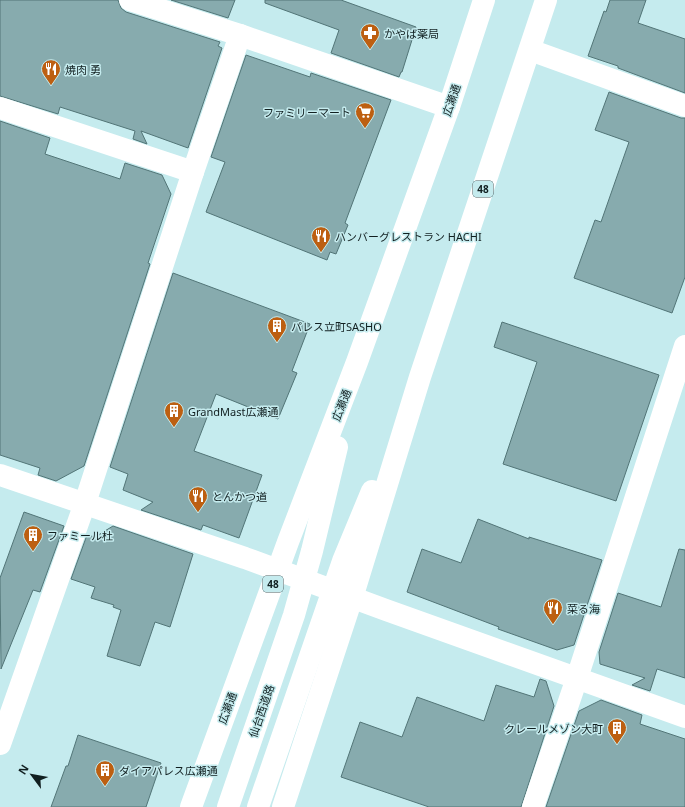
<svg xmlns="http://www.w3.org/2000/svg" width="685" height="807" viewBox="0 0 685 807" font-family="'Noto Sans','Noto Sans JP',sans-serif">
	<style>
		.building { fill: #87abae; stroke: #527577 }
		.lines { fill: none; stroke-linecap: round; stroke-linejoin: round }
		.minor { stroke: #fff; stroke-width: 22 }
		.highway { stroke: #fff; stroke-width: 22 }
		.labels { text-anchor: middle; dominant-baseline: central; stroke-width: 3; stroke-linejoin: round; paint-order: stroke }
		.shield { fill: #c5ebee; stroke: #475c5e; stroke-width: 1 }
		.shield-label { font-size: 10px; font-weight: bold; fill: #111f20 }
		.poi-label { font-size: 11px; fill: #111f20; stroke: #c5ebee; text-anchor: start }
		.street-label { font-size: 11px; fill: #111f20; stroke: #c5ebee }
	</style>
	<rect width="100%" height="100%" fill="#c5ebee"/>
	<!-- building -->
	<g class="building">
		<path d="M0 0H118L121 8 126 12 220 42 218 46 222 48 188 148 141 131 147 144 133 139 135 131 60 107 58 114 0 96Z"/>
		<path d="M171 0H235L228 18Z"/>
		<path d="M265 0H341L416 27 402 72H401L399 77 331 53 339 30 265 3Z"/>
		<path d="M610 0H646L638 23 685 39V93L618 68V66L588 56 604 11 606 12Z"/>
		<path d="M246 55 310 77 311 73 391 100 345 223 348 225 336 254 330 252 327 260 206 212 225 162 211 157Z"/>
		<path d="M609 92 681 118H685V277L672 313 574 278 595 220 601 222 629 142 595 130Z"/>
		<path d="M0 121 50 138 45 154 120 179 125 163 162 175 171 194 148 263 150 264 84 466 56 481 38 475 40 468 0 455Z"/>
		<path d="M173 273 310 324 292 371 297 373 278 419 216 394 194 451 262 475 239 538 203 525 201 530 141 510 153 502 123 490 128 474 110 467Z"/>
		<path d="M502 322 659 375 616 501 503 464 537 362 494 347Z"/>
		<path d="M24 512 64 526 40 592 33 590 1 669 0 578Z"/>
		<path d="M478 519 529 539V537L602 560 574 645 557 650 498 629 499 627 407 592 422 549 461 563Z"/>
		<path d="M113 526 193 554 170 627 155 622 140 666 107 656 121 610 113 607 114 605 91 598 95 587 71 579 87 535 95 537Z"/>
		<path d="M679 549 685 550V678L657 669 650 691 632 685 645 678 600 664 599 652 618 593 661 607Z"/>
		<path d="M540 679 546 681 554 706 521 807H429L341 777 360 722 402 737 417 697 484 721 496 685 534 697Z"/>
		<path d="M601 700 642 715 640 724 685 739V807H546L579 711Z"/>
		<path d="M78 735 161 763 146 807H51L66 766H68Z"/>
	</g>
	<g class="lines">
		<!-- minor -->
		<g class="minor">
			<path d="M130 0 240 35 449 107"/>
			<path d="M530 50 685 106"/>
			<path d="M0 108 193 172"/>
			<path d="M0 475 245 558 386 610 685 717"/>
			<path d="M0 744 85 503 193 172 240 35"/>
			<path d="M533 807 577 678 685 346"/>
		</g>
		<!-- highway -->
		<g class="highway">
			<path d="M191 807 288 542 357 362 449 107 484 0"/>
			<path d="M228 807 294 615 312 551 337 447"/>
			<path d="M258 807 343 561 372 491"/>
			<path d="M283 807 352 598 420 377 546 0"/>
		</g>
	</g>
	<!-- icons -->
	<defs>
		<symbol id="pharmacy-pin" viewBox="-11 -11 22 30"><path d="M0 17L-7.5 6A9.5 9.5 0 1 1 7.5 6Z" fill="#bd5f11" stroke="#c5ebee"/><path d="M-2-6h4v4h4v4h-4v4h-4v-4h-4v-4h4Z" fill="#fff"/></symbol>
		<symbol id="restaurant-pin" viewBox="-11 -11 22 30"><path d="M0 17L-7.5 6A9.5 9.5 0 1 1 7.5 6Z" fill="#bd5f11" stroke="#c5ebee"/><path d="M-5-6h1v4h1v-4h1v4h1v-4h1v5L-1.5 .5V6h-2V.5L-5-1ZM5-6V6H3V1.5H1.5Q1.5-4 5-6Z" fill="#fff"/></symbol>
		<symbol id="supermarket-pin" viewBox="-11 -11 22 30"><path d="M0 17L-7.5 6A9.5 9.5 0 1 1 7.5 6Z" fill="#bd5f11" stroke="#c5ebee"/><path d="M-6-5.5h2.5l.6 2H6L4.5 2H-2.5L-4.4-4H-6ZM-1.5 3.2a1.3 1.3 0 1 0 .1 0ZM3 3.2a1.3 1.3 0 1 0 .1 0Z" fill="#fff"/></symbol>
		<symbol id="building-pin" viewBox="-11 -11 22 30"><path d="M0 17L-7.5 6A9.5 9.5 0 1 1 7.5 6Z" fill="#bd5f11" stroke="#c5ebee"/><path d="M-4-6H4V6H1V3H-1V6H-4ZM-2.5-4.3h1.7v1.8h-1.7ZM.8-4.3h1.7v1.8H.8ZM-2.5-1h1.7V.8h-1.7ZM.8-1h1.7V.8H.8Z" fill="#fff"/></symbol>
	</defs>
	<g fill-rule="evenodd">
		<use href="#pharmacy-pin" x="359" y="22" width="22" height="30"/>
		<use href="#restaurant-pin" x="40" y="58" width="22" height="30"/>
		<use href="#supermarket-pin" x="354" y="101" width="22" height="30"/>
		<use href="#restaurant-pin" x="310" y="225" width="22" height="30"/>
		<use href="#building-pin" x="266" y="315" width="22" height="30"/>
		<use href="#building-pin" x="163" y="400" width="22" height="30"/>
		<use href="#restaurant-pin" x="187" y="485" width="22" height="30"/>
		<use href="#building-pin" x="22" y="524" width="22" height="30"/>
		<use href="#restaurant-pin" x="542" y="597" width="22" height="30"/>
		<use href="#building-pin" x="606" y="717" width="22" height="30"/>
		<use href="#building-pin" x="94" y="759" width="22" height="30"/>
	</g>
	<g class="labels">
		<!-- shield labels -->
		<g class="shield">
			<rect x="473" y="181" width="20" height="16" rx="3"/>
			<rect x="263" y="576" width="20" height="16" rx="3"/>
		</g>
		<g class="shield-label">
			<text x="483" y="189">48</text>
			<text x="273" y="584">48</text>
		</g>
		<!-- poi labels -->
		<g class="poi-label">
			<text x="384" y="33">かやば薬局</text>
			<text x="65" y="69">焼肉 勇</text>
			<text x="351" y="112" text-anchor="end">ファミリーマート</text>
			<text x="335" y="236">ハンバーグレストラン HACHI</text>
			<text x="291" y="326">パレス立町SASHO</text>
			<text x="188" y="411">GrandMast広瀬通</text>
			<text x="212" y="496">とんかつ道</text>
			<text x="47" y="535">ファミール杜</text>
			<text x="567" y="608">菜る海</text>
			<text x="603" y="728" text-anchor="end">クレールメゾン大町</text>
			<text x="119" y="770">ダイアパレス広瀬通</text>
		</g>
		<!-- street labels -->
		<g class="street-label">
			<text transform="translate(451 100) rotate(-71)">広瀬通</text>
			<text transform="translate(341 405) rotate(-69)">広瀬通</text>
			<text transform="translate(227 708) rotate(-70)">広瀬通</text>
			<text transform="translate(261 711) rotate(-71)">仙台西道路</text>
		</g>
	</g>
	<!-- north arrow -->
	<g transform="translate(32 775) rotate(302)" stroke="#c5ebee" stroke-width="3" paint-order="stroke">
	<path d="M0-3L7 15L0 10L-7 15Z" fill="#111f20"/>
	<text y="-6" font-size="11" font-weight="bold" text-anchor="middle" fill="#111f20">N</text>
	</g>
</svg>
